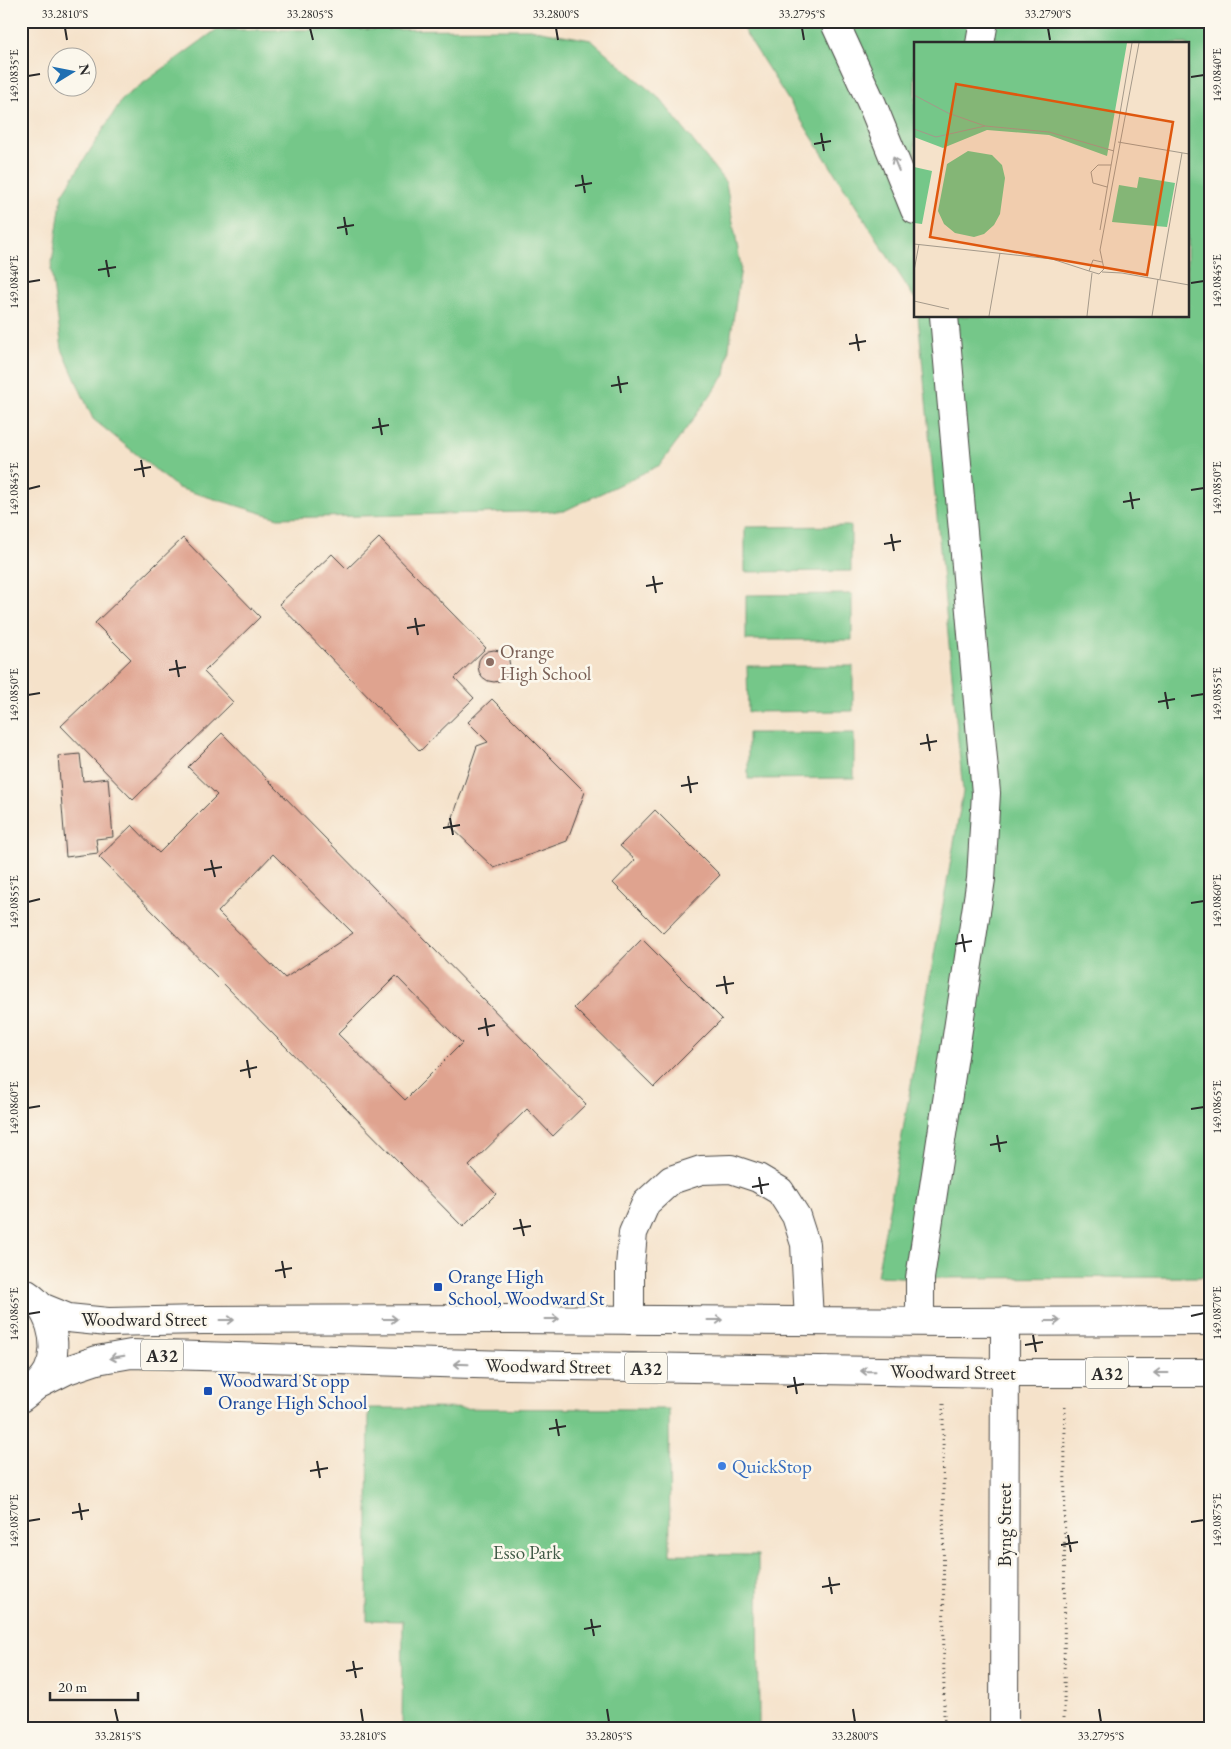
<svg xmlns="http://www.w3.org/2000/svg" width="1231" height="1749" viewBox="0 0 1231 1749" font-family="'EB Garamond',serif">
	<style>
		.green { fill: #75c789; stroke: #50795a }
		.building { fill: #dfa38f; fill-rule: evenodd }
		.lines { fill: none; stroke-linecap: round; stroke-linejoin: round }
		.minor-casing { stroke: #494643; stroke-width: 30 }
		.highway-casing { stroke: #494643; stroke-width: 30 }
		.path { stroke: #494643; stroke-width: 3; stroke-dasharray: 1 4; stroke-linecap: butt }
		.minor { stroke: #fff; stroke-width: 28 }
		.highway { stroke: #fff; stroke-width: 28 }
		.oneway { stroke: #a0a0a0 }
		.ticks { fill: none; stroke: #2b2b2b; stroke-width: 2 }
		.education-dot { fill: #8d6e63; stroke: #fbf7ec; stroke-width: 2 }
		.transit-dot { fill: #1a4fb4; stroke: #fbf7ec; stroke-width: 2 }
		.shop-dot { fill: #3f7fe0; stroke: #fbf7ec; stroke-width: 2 }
		.labels { text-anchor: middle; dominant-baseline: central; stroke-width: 5; stroke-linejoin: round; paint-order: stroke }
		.shield { fill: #fbf7ec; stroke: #696865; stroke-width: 1 }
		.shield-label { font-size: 18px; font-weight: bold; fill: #2b2b2b }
		.education-label { font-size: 19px; fill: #785e54; stroke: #fbf7ec; text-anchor: start }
		.transit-label { font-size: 19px; fill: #164399; stroke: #fbf7ec; text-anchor: start }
		.street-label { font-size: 19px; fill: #2b2b2b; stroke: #fbf7ec }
		.shop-label { font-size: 19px; fill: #366cbe; stroke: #fbf7ec; text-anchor: start }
		.park-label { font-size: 19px; fill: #415a47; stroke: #fbf7ec }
		.inset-road { fill: none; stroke: #a4998a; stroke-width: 1 }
		.view { fill: #df570e; fill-opacity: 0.15; stroke: #df570e; stroke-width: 2.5 }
		.inset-edge { fill: none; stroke: #2b2b2b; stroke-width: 2.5 }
		.neatline { fill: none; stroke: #2b2b2b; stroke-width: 2 }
		.ticks-label { font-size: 12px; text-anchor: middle; fill: #2b2b2b }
	</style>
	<rect width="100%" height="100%" fill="#fbf7ec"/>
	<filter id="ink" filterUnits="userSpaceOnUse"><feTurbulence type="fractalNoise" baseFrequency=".02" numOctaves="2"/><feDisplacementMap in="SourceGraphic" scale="10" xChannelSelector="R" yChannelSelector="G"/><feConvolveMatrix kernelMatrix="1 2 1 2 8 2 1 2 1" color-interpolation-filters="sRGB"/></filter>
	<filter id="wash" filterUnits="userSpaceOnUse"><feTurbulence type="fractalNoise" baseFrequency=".0096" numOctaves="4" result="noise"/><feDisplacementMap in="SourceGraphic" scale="20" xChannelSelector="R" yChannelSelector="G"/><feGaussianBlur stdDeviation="1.12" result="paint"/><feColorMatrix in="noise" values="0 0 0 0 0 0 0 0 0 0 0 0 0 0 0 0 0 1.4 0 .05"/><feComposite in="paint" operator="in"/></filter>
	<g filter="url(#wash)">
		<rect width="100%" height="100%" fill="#f5e2ca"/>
		<!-- green -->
		<g class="green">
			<path d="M738 21H1210V1277L920 1278 877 1276 963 792 918 316H1187V44H915V299Z"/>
			<path d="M530 29 591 40 661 100 726 183 741 267 725 375 660 465 564 511 278 518 178 488 93 419 62 349 51 270 62 195 123 98 216 30Z"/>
			<path d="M851 526V571L745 572V527Z"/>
			<path d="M852 594V640H746V595Z"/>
			<path d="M747 666H853V711L748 712Z"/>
			<path d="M748 733H854V778L748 779Z"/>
			<path d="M369 1408 669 1409 670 1554 758 1555 759 1728H402L403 1621 367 1620Z"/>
		</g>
		<g id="blocks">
			<!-- building -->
			<g class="building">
				<path d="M183 538 260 617 204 672 233 702 133 800 61 726 131 659 95 623Z"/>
				<path d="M379 538 486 648 455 678 474 698 420 751 279 604 332 554 347 569Z"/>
				<circle cx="494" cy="666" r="16"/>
				<path d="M492 699 585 792 567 841 494 868 450 826 477 746 488 742 468 722Z"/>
				<path d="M222 733 586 1104 553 1136 527 1109 469 1166 496 1194 463 1227 99 857 132 825 159 853 217 795 188 767ZM273 854 353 933 285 978 218 912ZM396 976 462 1043 405 1100 338 1034Z"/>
				<path d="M80 754 83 781 108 778 113 837 96 839 98 853 66 857 58 756Z"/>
				<path d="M655 810 720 875 663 933 613 883 635 860 620 846Z"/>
				<path d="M642 939 722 1019 654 1087 574 1008Z"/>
			</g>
		</g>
	</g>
	<g filter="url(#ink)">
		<use href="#blocks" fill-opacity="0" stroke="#494643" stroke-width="1"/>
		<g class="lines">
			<defs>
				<g id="minor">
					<path d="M834 21 872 104 915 210"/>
					<path d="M980 44 984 21"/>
					<path d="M630 1320V1266L633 1233 646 1203 671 1180 701 1170 731 1169 758 1178 780 1191 796 1216 805 1244 809 1320"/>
					<path d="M920 1321V1278L981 879 986 793 944 316"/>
					<path d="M1004 1728 1005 1321"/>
				</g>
				<g id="highway">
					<path d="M21 1291C50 1304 61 1344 48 1371 42 1383 31 1390 21 1398"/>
					<path d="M41 1307 68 1318 108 1322 203 1320 509 1319 952 1322 1210 1321"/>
					<path d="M41 1383 67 1370 97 1360 131 1354 509 1365 1004 1373H1210"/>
				</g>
			</defs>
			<!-- minor casing -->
			<use href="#minor" class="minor-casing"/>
			<!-- highway casing -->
			<use href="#highway" class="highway-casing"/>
			<!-- path -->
			<g class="path">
				<path d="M943 1404 944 1728"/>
				<path d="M1064 1728 1065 1405"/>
			</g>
			<!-- minor -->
			<use href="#minor" class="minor"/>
			<!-- highway -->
			<use href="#highway" class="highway"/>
		</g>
		<!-- one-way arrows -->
		<defs><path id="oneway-shaft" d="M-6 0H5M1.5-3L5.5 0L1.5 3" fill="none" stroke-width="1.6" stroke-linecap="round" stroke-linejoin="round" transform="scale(1.25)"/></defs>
		<g class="oneway">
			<use href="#oneway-shaft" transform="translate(896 164) rotate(-112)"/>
			<use href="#oneway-shaft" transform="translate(390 1319)"/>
			<use href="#oneway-shaft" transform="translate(552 1319)"/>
			<use href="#oneway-shaft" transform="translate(227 1320)"/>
			<use href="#oneway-shaft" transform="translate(715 1320)"/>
			<use href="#oneway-shaft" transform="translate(1053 1321)"/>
			<use href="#oneway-shaft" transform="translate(117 1357) rotate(171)"/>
			<use href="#oneway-shaft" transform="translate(461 1364) rotate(-178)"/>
			<use href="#oneway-shaft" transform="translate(868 1371) rotate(-179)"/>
			<use href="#oneway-shaft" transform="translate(1161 1373) rotate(180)"/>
		</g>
	</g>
	<!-- ticks -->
	<path class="ticks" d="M65 28 67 40M310 28 313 40M556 28 558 40M802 28 804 40M1048 28 1050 40M28 76 40 74M1191 77 1204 75M821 133 824 151M814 144 831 141M582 175 585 193M575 186 592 183M344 217 347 235M337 228 354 225M106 260 109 277M98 270 116 267M28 282 40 280M1191 283 1204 281M856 334 859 351M849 344 866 341M618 376 621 393M611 386 628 383M379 418 382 435M372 428 389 425M141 460 144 477M134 470 151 467M28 489 40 486M1191 490 1204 488M1130 492 1133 509M1123 502 1140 499M891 534 894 551M884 544 901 541M653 576 656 593M646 586 663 583M415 618 418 635M407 628 425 625M176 660 179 677M169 670 186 667M1165 692 1168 709M28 695 40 693M1191 696 1204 694M1158 702 1175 699M927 734 930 751M920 744 937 741M688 776 691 793M681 786 698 783M450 818 453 835M443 828 460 825M211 860 215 877M204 870 222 867M28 902 40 899M1191 903 1204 901M962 934 965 952M955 944 972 941M724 976 727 994M716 986 734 983M485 1018 488 1036M478 1029 495 1025M247 1060 250 1078M240 1071 257 1067M28 1108 40 1106M1191 1109 1204 1107M997 1135 1000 1152M990 1145 1007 1142M759 1177 762 1194M752 1187 769 1184M520 1219 524 1236M513 1229 531 1226M282 1261 285 1278M275 1271 292 1268M28 1314 40 1312M1191 1316 1204 1313M1033 1335 1036 1352M1025 1345 1043 1342M794 1377 797 1394M787 1387 804 1384M556 1419 559 1436M549 1429 566 1426M317 1461 320 1478M310 1471 328 1468M79 1503 82 1520M72 1513 89 1510M28 1521 40 1519M1191 1522 1204 1520M1068 1535 1071 1552M1061 1545 1078 1542M829 1577 832 1594M822 1587 840 1584M591 1619 594 1636M584 1629 601 1626M353 1661 356 1678M346 1671 363 1668M115 1709 118 1722M361 1709 363 1722M607 1709 609 1722M853 1709 855 1722M1099 1709 1101 1722"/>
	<!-- markers -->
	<circle class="education-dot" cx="490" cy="662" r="5"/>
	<g class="transit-dot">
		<rect x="433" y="1282" width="10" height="10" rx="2.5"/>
		<rect x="203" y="1386" width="10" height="10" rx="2.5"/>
	</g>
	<circle class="shop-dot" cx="722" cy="1466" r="5"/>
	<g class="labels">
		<!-- shield labels -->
		<g class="shield">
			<rect x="141" y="1339.5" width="42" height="31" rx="4"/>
			<rect x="625" y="1352.5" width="42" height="31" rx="4"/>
			<rect x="1086" y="1357.5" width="42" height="31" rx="4"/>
		</g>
		<g class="shield-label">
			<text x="162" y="1355">A32</text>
			<text x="646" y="1368">A32</text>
			<text x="1107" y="1373">A32</text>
		</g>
		<!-- education labels -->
		<g class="education-label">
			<text x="500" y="651">Orange<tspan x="500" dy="22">High School</tspan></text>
		</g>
		<!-- transit labels -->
		<g class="transit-label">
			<text x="448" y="1276">Orange High<tspan x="448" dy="22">School, Woodward St</tspan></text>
			<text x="218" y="1380">Woodward St opp<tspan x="218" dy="22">Orange High School</tspan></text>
		</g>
		<!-- street labels -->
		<g class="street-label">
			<text x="144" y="1319">Woodward Street</text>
			<text transform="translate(548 1366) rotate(1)">Woodward Street</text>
			<text transform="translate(953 1372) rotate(1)">Woodward Street</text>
			<text transform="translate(1004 1525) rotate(-90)">Byng Street</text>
		</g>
		<!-- shop labels -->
		<g class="shop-label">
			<text x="732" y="1466">QuickStop</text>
		</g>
		<!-- park labels -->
		<g class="park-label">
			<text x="527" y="1552">Esso Park</text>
		</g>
	</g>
	<!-- overview -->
	<g transform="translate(914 42)">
		<rect width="275" height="275" fill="#f5e2ca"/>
		<path d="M0 1H213L193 114 135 93 73 88 29 106 0 95ZM54 109 78 113 88 123 91 136 86 172 80 183 70 192 60 195 41 191 30 182 24 169 33 122ZM0 125 18 129 8 182 0 181ZM225 135 261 141 253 185 198 180 205 143 223 146Z" fill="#75c789"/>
		<path class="inset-road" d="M0 53 34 71 71 84M0 87 22 95 71 84 135 90 200 109M204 100 275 112M193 145 179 141 177 130 184 123H197M186 188 218 1M0 202 138 217 175 229M188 220 179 218 175 229 185 232 190 227 186 208 225 1M0 229 5 202M188 230 208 231 275 243M246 237 268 111M0 259 35 267M75 274 86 211M173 274 178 231M238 274 244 237"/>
		<path class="view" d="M42 42 259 80 233 233 16 195Z"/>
		<rect width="275" height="275" class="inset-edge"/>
	</g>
	<!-- margin -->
	<rect width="1231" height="1749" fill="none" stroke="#fbf7ec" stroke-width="55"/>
	<!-- north arrow -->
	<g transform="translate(72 72) rotate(80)"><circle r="24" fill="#fbf7ec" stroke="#a8a59f"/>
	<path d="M0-4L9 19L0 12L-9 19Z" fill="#1f6fb2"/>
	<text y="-8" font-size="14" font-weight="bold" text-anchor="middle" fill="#2b2b2b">N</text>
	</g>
	<!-- scale -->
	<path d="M50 1692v8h88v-8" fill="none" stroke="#2b2b2b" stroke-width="2.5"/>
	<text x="58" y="1692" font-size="15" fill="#2b2b2b" stroke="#fbf7ec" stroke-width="4" paint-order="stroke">20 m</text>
	<rect x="28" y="28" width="1176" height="1694" class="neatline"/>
	<g class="ticks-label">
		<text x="65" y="18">33.2810°S</text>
		<text x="310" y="18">33.2805°S</text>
		<text x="556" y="18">33.2800°S</text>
		<text x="802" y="18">33.2795°S</text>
		<text x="1048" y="18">33.2790°S</text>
		<text transform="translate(1217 75) rotate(-90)" y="4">149.0840°E</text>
		<text transform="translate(14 76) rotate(-90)" y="4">149.0835°E</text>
		<text transform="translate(1217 281) rotate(-90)" y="4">149.0845°E</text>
		<text transform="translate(14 282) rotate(-90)" y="4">149.0840°E</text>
		<text transform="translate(1217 488) rotate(-90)" y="4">149.0850°E</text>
		<text transform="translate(14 489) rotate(-90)" y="4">149.0845°E</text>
		<text transform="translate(1217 694) rotate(-90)" y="4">149.0855°E</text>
		<text transform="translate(14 695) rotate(-90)" y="4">149.0850°E</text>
		<text transform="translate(1217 901) rotate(-90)" y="4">149.0860°E</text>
		<text transform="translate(14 902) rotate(-90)" y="4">149.0855°E</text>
		<text transform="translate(1217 1107) rotate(-90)" y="4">149.0865°E</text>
		<text transform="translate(14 1108) rotate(-90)" y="4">149.0860°E</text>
		<text transform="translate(1217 1313) rotate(-90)" y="4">149.0870°E</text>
		<text transform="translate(14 1314) rotate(-90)" y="4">149.0865°E</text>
		<text transform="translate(1217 1520) rotate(-90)" y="4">149.0875°E</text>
		<text transform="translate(14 1521) rotate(-90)" y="4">149.0870°E</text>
		<text x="118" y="1740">33.2815°S</text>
		<text x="363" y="1740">33.2810°S</text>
		<text x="609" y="1740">33.2805°S</text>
		<text x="855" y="1740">33.2800°S</text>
		<text x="1101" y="1740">33.2795°S</text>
	</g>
</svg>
